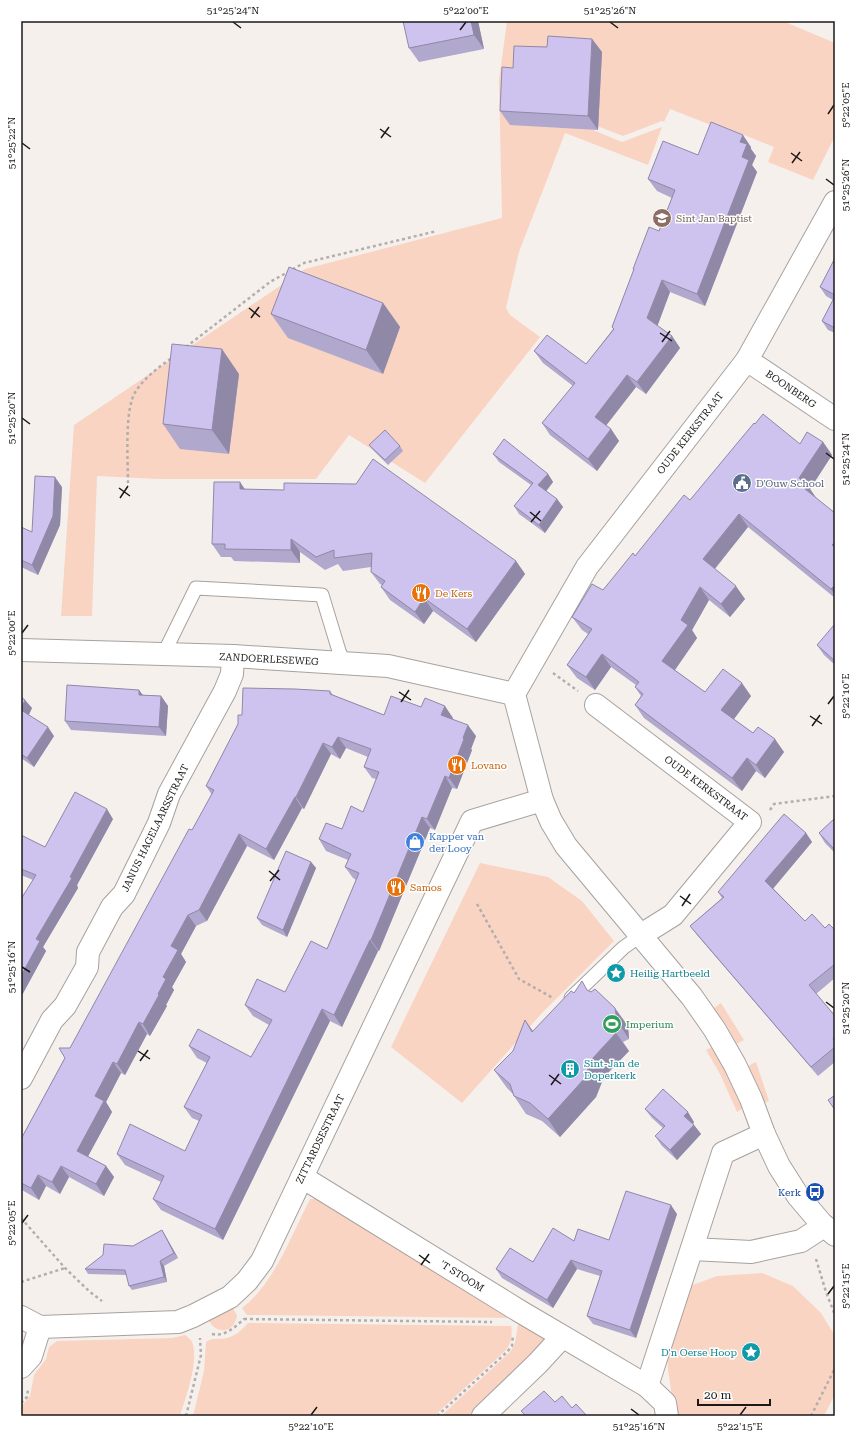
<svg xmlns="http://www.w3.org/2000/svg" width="856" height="1437" viewBox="0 0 856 1437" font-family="'Roboto Serif',serif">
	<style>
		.green { fill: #f9d4c3 }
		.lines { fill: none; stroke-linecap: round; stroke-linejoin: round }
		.service-casing { stroke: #a7a29f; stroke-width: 15 }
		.minor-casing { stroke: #a7a29f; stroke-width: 24 }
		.tertiary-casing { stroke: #a7a29f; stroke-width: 24 }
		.path { stroke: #b3aeac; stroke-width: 2.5; stroke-dasharray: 3 3; stroke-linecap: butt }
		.service { stroke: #fff; stroke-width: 13 }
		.minor { stroke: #fff; stroke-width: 22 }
		.tertiary { stroke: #fff; stroke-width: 22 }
		.wall { fill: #b0a8cd }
		.shaded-wall { fill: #9088a7 }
		.building { fill: #cdc3ee; stroke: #9088a7 }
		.ticks { fill: none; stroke: #1b1918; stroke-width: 1.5 }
		.labels { text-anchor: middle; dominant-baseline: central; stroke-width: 3; stroke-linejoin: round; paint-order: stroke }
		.education-label { font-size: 10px; fill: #785e54; stroke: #fefffe; text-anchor: start }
		.street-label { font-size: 10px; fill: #1b1918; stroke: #fefffe }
		.service-label { font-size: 10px; fill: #4e5e75; stroke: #fefffe; text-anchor: start }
		.food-label { font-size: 10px; fill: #c56008; stroke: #fefffe; text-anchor: start }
		.shop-label { font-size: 10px; fill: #366cbe; stroke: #fefffe; text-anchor: start }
		.culture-label { font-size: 10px; fill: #0d838f; stroke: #fefffe; text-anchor: start }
		.leisure-label { font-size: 10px; fill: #27864d; stroke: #fefffe; text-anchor: start }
		.transit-label { font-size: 10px; fill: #164399; stroke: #fefffe; text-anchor: end }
		.neatline { fill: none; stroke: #1b1918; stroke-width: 1.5 }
		.ticks-label { font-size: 10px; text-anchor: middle; fill: #1b1918 }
	</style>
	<rect width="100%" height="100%" fill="#f6f0ed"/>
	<!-- green -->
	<g class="green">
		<path d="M507 21H783L835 43V136L813 180 768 162 774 147 724 127H716L670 109 664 122 662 121 623 136 571 116 569 120 622 142 662 127 648 165 565 133 519 252 506 308 510 315 540 337 425 483 349 435 316 479H158L97 476 92 616H61L74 425 305 269 502 218 499 80Z"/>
		<path d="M480 863 548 877 582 901 614 941 541 1014 462 1103 391 1047Z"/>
		<path d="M721 1003 744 1040 737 1044 727 1026 714 1008Z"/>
		<path d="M712 1047 726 1070 743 1108 737 1112 720 1074 706 1050Z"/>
		<path d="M756 1062 769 1101 764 1103 748 1066Z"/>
		<path d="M310 1199H320L511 1318 247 1315 242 1308C274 1284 292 1234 310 1199Z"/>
		<path d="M762 1273 793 1286 821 1313 835 1336V1394L824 1416H675L668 1370 667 1348 687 1287 717 1276Z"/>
		<path d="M232 1307 237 1315C235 1333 216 1336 208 1319Z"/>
		<path d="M519 1321 545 1337 534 1356 468 1416H441L511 1351C517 1342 516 1331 519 1321Z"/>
		<path d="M248 1323 511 1326C513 1336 511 1345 504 1352L434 1416H193L204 1371 206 1342C212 1337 220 1340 227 1338 235 1336 242 1330 248 1323Z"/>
		<path d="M185 1335C189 1338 192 1340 193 1345 198 1364 186 1397 180 1416H21V1407L30 1396 34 1375 46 1359 49 1347 57 1341 172 1338Z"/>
	</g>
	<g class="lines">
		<defs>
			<g id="service">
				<path d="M163 655 196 588 322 595 339 651 344 663"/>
				<path d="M571 998 623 948 641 935"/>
			</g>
			<g id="minor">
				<path d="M747 360 835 419"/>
				<path d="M596 705 750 822 673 915 641 935"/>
				<path d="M21 1078 52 1020 65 1006 87 967 88 952 112 907 124 894 159 823 169 794 225 691 232 674 233 656"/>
				<path d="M302 1177 521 1312 647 1386 665 1403 667 1416"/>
				<path d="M692 1249 751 1252 801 1241 824 1226"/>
				<path d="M21 1317 40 1327"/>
				<path d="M21 1367 31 1356 40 1327 178 1322 193 1316 230 1297 247 1281 262 1261 472 821 542 800"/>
				<path d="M647 1386 723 1153 764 1134"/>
				<path d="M483 1416 538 1363 562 1337"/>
			</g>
			<g id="tertiary">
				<path d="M835 202 747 360 587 567 514 694 542 800 551 821 566 846 692 997 715 1030 735 1065 751 1099 764 1134 779 1166 798 1196 821 1223 835 1235"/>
				<path d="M21 650 233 656 388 666 514 694"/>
			</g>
		</defs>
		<!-- service casing -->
		<use href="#service" class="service-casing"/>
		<!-- minor casing -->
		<use href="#minor" class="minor-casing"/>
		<!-- tertiary casing -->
		<use href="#tertiary" class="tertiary-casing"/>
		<!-- path -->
		<g class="path">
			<path d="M186 347 270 282 304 263 437 231"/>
			<path d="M128 483C128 461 124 408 136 391 145 377 159 367 173 357"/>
			<path d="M553 673 578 691"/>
			<path d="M770 810 774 804 835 796"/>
			<path d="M477 904 519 979 553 998"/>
			<path d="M21 1218 65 1268 90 1292 102 1301"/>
			<path d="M816 1259 826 1292 835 1315"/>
			<path d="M21 1282 65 1268"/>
			<path d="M244 1319 492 1322"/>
			<path d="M212 1334C225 1337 235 1327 244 1319V1318"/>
			<path d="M21 1403 27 1397 28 1389"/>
			<path d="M186 1416 201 1355 200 1338"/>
			<path d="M437 1416 507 1352 512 1346 513 1335"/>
			<path d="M811 1416 835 1368"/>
		</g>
		<!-- service -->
		<use href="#service" class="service"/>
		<!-- minor -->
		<use href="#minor" class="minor"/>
		<!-- tertiary -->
		<use href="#tertiary" class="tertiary"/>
	</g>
	<!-- wall -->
	<g class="wall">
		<path d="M478 21 484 49 419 62 409 48Z"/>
		<path d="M592 39 602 52 598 130 510 125 500 111 513 68 547 47Z"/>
		<path d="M751 147V149L756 156 752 165 757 172 705 306 670 292 657 326 672 336 680 348 646 394 636 387 606 426 611 429 619 441 597 471 550 435 542 423 573 386 543 363 534 351 586 364 613 329 612 327 634 270 633 269 659 231 672 198 657 191 648 179 698 155Z"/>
		<path d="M835 258V333L828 330 822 321 833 300 826 296 820 287Z"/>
		<path d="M383 303 400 327 383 374 288 338 271 314Z"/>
		<path d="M239 374 229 454 180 449 163 424Z"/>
		<path d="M823 442 832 455 810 489 816 498 835 513V598L748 527 715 569 745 599 730 617 709 600 692 630 697 638 675 670 705 692 751 696 734 719 753 733 784 752 765 778 756 771 742 791 644 718 635 705 641 696 635 687 636 685 611 667 595 690 577 678 567 665 588 634 582 630 572 617 603 590 635 556 690 500 800 444Z"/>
		<path d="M369 445 400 446 403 451 388 465 373 450Z"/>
		<path d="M493 454 548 474 553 482 546 491 557 499 563 507 545 533 519 514 514 506 531 485 499 462Z"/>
		<path d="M62 487 60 525 38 575 21 567V527L32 532Z"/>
		<path d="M245 489 516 561 525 574 476 642 433 611 424 624 390 600 381 587 382 585 380 584 371 572V567L343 571 338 564 325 570 300 552V563L234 561 231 557H221L212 544Z"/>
		<path d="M835 626V665L824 655 817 645Z"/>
		<path d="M139 690 142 695 161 696 168 706 166 736 71 730 65 721Z"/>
		<path d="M330 691 333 695 384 715 421 707 453 718 452 719 476 736 471 749 472 750 457 789 452 788 435 830 430 828 379 951H378L342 1027 330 1021 223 1240 161 1210 153 1199 161 1182 125 1165 117 1154 185 1151 199 1121 192 1118 184 1107 207 1063 197 1058 189 1046 251 1057 269 1025 253 1016 245 1005 285 992 327 949 356 880 353 878 345 867 348 860 326 851 319 839 342 829 363 812 376 779 372 778 364 767 368 757 346 748 340 759 331 754 304 809 302 808 274 860 247 846 207 921 196 926 181 954 186 962 172 987 174 990 166 1005 167 1006 150 1036 147 1034 125 1075 121 1073 106 1102 112 1112 88 1156 106 1166 114 1177 104 1196 69 1177 60 1194 46 1186 39 1200 22 1190 21 1189V1139L70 1048 212 795 206 786 238 724 242 715Z"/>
		<path d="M21 697 32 708 29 715 54 736 34 767 21 758Z"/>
		<path d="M835 818V853L825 843 819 833Z"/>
		<path d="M113 819 77 885 78 888 43 947 46 951 21 997V899L33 880 21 875V835L45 847Z"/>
		<path d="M806 833 812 842 773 888 805 921 825 928 835 930V978L816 994 835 1016V1062L818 1076 697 935 690 926 722 898 718 892Z"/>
		<path d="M311 862 316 868 287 937 262 925 257 918Z"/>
		<path d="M588 991 628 1026 629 1039 623 1042 629 1051 604 1077 596 1097 560 1137 542 1121 526 1114 514 1096 513 1094 507 1088 494 1070 533 1031 574 993Z"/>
		<path d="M645 1109 694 1122 693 1124 701 1134 677 1160 662 1146 655 1136 663 1128 652 1118Z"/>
		<path d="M677 1214 636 1338 593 1324 587 1316 600 1276 577 1269 553 1308 502 1278 496 1269 533 1262 574 1241 609 1240Z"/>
		<path d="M162 1230 165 1235 178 1258 164 1266 167 1282 132 1290 129 1286 127 1275 88 1274 85 1269 133 1246Z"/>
	</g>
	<!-- shaded-wall -->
	<g class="shaded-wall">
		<path d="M471 21H478L484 49 474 35Z"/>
		<path d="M592 39 602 52 598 130 588 116Z"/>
		<path d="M743 135 751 147V149L756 156 752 165 757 172 705 306 697 294 742 157 740 142Z"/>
		<path d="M662 280 670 292 656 330 647 318Z"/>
		<path d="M383 303 400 327 383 374 366 350Z"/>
		<path d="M672 336 680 348 646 394 637 382Z"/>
		<path d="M222 349 239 374 229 454 212 430Z"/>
		<path d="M627 375 636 387 603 429 595 417Z"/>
		<path d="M611 429 619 441 597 471 588 459Z"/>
		<path d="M823 442 832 455 810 489 817 499 805 489 799 478Z"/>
		<path d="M548 474 553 482 544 494 538 485Z"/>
		<path d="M55 477 62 487 60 525 38 575 32 565Z"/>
		<path d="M240 482 249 495 240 489Z"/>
		<path d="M557 499 563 507 545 533 539 525Z"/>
		<path d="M739 514 748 527 712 572 703 559Z"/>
		<path d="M291 539 300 552V563L291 550Z"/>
		<path d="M835 542V549L832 545Z"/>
		<path d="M516 561 525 574 476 642 467 629Z"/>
		<path d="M835 585V595L831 589Z"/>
		<path d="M736 586 745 599 730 617 721 604Z"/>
		<path d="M700 587 709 600 692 630 697 638 672 674 662 661 681 620Z"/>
		<path d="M424 598 433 611 424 624 415 612Z"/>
		<path d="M602 654 611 667 595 690 586 677Z"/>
		<path d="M742 683 751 696 731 723 721 710Z"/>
		<path d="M139 690 146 699 139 695Z"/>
		<path d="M161 696 168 706 166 736 159 727Z"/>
		<path d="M25 700 32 708 27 718 21 710Z"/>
		<path d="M445 706 453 718 449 726 441 715Z"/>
		<path d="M468 725 476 736 471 749 472 750 457 789 449 778 463 738Z"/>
		<path d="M48 727 54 736 34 767 27 758Z"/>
		<path d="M338 737 346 748 340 759 332 747Z"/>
		<path d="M775 739 784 752 765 778 756 765Z"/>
		<path d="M323 743 331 754 304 809 296 797Z"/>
		<path d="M747 758 756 771 742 791 732 778Z"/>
		<path d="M445 776 452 788 435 830 427 819Z"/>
		<path d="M295 797 302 808 274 860 266 849Z"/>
		<path d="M107 809 113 819 77 885 78 888 43 947 46 951 21 997V976L36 939Z"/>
		<path d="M422 817 430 828 379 951 371 940Z"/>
		<path d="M806 833 812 842 772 890 765 881Z"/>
		<path d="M239 834 247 846 207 921 199 910Z"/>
		<path d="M311 862 316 868 287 937 283 930Z"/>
		<path d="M188 915 196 926 181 954 186 962 172 987 174 990 166 1005 167 1006 150 1036 143 1024 158 994 171 946Z"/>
		<path d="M370 940 378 951 342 1027 334 1015Z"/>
		<path d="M615 1008 628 1026 629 1039 617 1021Z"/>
		<path d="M322 1009 330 1021 223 1240 215 1229Z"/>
		<path d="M525 1020 538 1038 532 1032Z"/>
		<path d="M139 1022 147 1034 125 1075 117 1064Z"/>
		<path d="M616 1033 629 1051 604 1077 596 1097 560 1137 548 1119 592 1059Z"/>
		<path d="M113 1062 121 1073 106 1102 112 1112 85 1162 77 1151 95 1096Z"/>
		<path d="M688 1112 694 1122 691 1126 684 1116Z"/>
		<path d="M694 1125 701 1134 677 1160 670 1150Z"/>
		<path d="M61 1166 69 1177 60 1194 52 1182Z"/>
		<path d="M106 1166 114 1177 104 1196 96 1184Z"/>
		<path d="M38 1175 46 1186 39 1200 31 1188Z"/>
		<path d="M671 1205 677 1214 636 1338 630 1330Z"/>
		<path d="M162 1230 165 1235 178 1258 174 1253Z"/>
		<path d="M571 1260 577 1269 553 1308 547 1300Z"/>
		<path d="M160 1261 164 1266 167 1282 164 1277Z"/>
	</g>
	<!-- building -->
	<g class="building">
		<path d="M403 21H471L474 35 409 48Z"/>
		<path d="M548 36 592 39 588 116 500 111 502 67 513 68 514 46 547 47Z"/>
		<path d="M711 122 743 135 740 142 747 144 742 157 749 160 697 294 662 280 647 318 672 336 637 382 627 375 595 417 611 429 588 459 542 423 575 383 534 351 547 335 586 364 614 329 612 327 634 269H633L649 227 659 231 675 190 648 179 663 141 698 155Z"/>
		<path d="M835 258V295L820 287Z"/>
		<path d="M289 267 383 303 366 350 271 314Z"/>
		<path d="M835 296V328L822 321Z"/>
		<path d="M172 344 222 349 212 430 163 424Z"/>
		<path d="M763 414 800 444 807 432 823 442 799 478 808 485 805 489 835 513V542L832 545 835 547V585L831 589 739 514 703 559 736 586 721 604 700 587 681 620 688 625 662 661 705 692 723 669 742 683 721 710 753 733 758 727 775 739 756 765 747 758 732 778 635 705 643 694 635 687 639 682 602 654 586 677 567 665 592 629 572 617 592 584 603 590 633 553 635 556 684 495 690 500 754 423 755 424Z"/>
		<path d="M385 430 400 446 385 460 369 445Z"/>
		<path d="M504 439 548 474 538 485 557 499 539 525 514 506 533 483 493 454Z"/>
		<path d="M373 459 516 561 467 629 424 598 415 612 381 587 385 581 371 572 372 553 334 558V550L316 557 291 539V550L225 549V544H212L214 482H240V489L284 490V483L356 484Z"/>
		<path d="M35 476 55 477 53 516 32 565 21 560V527L32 532Z"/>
		<path d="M834 625 835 626V661L817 645Z"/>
		<path d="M67 685 139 690V695L161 696 159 727 65 721Z"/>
		<path d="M243 688 295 689 330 691V694L384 715 391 696 421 707 425 698 445 706 441 715 468 725 463 738 464 739 449 778 445 776 427 819 422 817 371 940H370L334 1015 322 1009 215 1229 153 1199 164 1176 117 1154 130 1124 185 1151 202 1115 184 1107 210 1057 189 1046 198 1029 251 1057 272 1020 245 1005 257 979 285 992 311 941 327 949 359 873 345 867 351 854 319 839 326 823 342 829 351 806 363 812 379 772 364 767 371 749 338 737 332 747 323 743 296 797H295L266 849 239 834 199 910 188 915 171 946 178 950 163 977 166 979 158 994 159 995 143 1024 139 1022 117 1064 113 1062 95 1096 104 1101 77 1151 106 1166 96 1184 61 1166 52 1182 38 1175 31 1188 21 1183V1139L65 1058 59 1048H70L189 829 192 830 214 790 206 786 238 724V715H242Z"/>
		<path d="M21 697 25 700 21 709Z"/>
		<path d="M21 710 48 727 27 758 21 754Z"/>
		<path d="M75 792 107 809 70 877 72 878 36 939 40 941 21 976V899L36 875 21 869V835L45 847Z"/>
		<path d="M784 814 806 833 765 881 805 921 812 914 825 928 829 924 835 930V964L809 985 835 1016V1039L833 1038 835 1041V1047L811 1067 690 926 724 897 718 892Z"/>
		<path d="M835 818V850L819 833Z"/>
		<path d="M286 851 311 862 283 930 257 918Z"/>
		<path d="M582 981 587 990 591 992 595 989 615 1008 617 1021 609 1025 616 1033 592 1059 584 1079 548 1119 530 1103 514 1096 510 1084 494 1070 513 1051 525 1020 532 1032 571 991 574 993Z"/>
		<path d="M663 1089 688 1112 684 1116 694 1125 670 1150 655 1136 665 1126 645 1109Z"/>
		<path d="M835 1095V1110L828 1100Z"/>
		<path d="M626 1191 671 1205 630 1330 587 1316 602 1271 571 1260 547 1300 496 1269 510 1248 533 1262 553 1228 574 1241 578 1229 609 1240Z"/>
		<path d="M162 1230 174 1253 160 1261 164 1277 129 1286 125 1270 85 1269 103 1255 104 1244 133 1246Z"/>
		<path d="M544 1391 555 1402 562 1396 572 1408 576 1404 587 1416H526L521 1411Z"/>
	</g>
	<!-- ticks -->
	<path class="ticks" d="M233 22 241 28M610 22 618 28M460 30 466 22M828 114 834 105M380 129 391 137M381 138 389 127M22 143 30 149M791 153 802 161M792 163 800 152M826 179 834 185M249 308 260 317M251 318 259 307M660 333 672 341M662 342 670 331M22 418 30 424M826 453 834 459M119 488 130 496M120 498 128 486M530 512 541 521M531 522 540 511M22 633 28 625M399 692 411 700M401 702 409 690M828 704 834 696M810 716 822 724M812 726 820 715M269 871 280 880M270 881 279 870M680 896 691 904M682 906 690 894M22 967 30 972M826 1002 834 1008M138 1051 150 1059M140 1061 148 1050M549 1075 561 1084M551 1085 559 1074M22 1223 28 1215M419 1255 430 1263M421 1265 429 1254M828 1294 834 1286M631 1409 639 1415M311 1415 317 1407M740 1415 746 1407"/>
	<!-- icons -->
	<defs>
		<symbol id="school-disc" viewBox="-11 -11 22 22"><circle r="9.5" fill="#8d6e63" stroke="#fefffe"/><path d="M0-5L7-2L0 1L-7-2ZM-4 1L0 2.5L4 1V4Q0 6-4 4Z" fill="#fff"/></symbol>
		<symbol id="civic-disc" viewBox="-11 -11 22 22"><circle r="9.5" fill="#5c6f8a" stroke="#fefffe"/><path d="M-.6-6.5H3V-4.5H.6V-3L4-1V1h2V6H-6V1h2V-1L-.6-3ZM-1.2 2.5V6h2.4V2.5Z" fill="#fff"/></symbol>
		<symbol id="restaurant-disc" viewBox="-11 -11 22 22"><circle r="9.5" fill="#e8710a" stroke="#fefffe"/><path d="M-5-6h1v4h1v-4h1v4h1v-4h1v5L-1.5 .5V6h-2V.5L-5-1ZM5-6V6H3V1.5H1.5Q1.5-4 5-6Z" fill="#fff"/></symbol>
		<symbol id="shop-disc" viewBox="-11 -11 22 22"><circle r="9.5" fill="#3f7fe0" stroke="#fefffe"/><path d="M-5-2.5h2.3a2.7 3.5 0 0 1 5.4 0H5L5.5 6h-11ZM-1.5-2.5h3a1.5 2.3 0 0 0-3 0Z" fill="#fff"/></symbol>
		<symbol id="sight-disc" viewBox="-11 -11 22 22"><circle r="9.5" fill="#0f9aa8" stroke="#fefffe"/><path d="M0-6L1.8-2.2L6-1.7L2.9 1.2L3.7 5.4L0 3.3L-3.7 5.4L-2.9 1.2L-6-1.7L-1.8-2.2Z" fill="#fff"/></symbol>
		<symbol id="stadium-disc" viewBox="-11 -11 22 22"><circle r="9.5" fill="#2e9e5b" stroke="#fefffe"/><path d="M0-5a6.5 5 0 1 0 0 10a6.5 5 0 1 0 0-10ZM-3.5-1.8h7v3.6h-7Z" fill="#fff"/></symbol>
		<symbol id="building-disc" viewBox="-11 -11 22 22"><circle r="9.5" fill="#0f9aa8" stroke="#fefffe"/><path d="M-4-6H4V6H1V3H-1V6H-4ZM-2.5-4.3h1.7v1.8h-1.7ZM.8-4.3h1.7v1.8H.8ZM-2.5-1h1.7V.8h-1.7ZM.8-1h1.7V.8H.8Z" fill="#fff"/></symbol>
		<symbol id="bus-disc" viewBox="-11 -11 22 22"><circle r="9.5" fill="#1a4fb4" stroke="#fefffe"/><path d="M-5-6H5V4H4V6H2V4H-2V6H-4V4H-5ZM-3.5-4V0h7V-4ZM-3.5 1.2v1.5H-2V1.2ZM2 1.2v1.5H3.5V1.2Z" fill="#fff"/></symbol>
	</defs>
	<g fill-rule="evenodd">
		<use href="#school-disc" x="651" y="207" width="22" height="22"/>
		<use href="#civic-disc" x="731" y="472" width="22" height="22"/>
		<use href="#restaurant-disc" x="410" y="582" width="22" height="22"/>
		<use href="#restaurant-disc" x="446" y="754" width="22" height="22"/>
		<use href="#shop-disc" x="404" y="831" width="22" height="22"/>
		<use href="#restaurant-disc" x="385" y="876" width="22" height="22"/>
		<use href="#sight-disc" x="605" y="962" width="22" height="22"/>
		<use href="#stadium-disc" x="601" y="1013" width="22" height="22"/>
		<use href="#building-disc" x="559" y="1058" width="22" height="22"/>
		<use href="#bus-disc" x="804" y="1181" width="22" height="22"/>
		<use href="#sight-disc" x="740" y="1341" width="22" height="22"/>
	</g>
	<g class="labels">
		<!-- education labels -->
		<g class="education-label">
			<text x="676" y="218">Sint Jan Baptist</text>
		</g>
		<!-- street labels -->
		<g class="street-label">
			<text transform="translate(791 389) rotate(34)">BOONBERG</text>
			<text transform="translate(690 433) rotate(-52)">OUDE KERKSTRAAT</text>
			<text transform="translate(269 659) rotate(3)">ZANDOERLESEWEG</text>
			<text transform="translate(706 788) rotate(37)">OUDE KERKSTRAAT</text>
			<text transform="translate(155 828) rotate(-64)">JANUS HAGELAARSSTRAAT</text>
			<text transform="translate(320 1139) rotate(-64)">ZITTARDSESTRAAT</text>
			<text transform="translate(462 1276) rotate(32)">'T STOOM</text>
		</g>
		<!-- service labels -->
		<g class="service-label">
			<text x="756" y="483">D'Ouw School</text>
		</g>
		<!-- food labels -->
		<g class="food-label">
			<text x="435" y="593">De Kers</text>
			<text x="471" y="765">Lovano</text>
			<text x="410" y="887">Samos</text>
		</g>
		<!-- shop labels -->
		<g class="shop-label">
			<text x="429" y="836">Kapper van<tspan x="429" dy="12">der Looy</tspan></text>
		</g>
		<!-- culture labels -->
		<g class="culture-label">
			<text x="630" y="973">Heilig Hartbeeld</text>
			<text x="584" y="1063">Sint-Jan de<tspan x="584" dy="12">Doperkerk</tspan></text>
			<text x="737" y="1352" text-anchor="end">D'n Oerse Hoop</text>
		</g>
		<!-- leisure labels -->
		<g class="leisure-label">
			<text x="626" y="1024">Imperium</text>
		</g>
		<!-- transit labels -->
		<g class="transit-label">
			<text x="801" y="1192">Kerk</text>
		</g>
	</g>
	<!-- border -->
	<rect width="856" height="1437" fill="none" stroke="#fefffe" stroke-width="44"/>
	<!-- scale -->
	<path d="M698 1399v6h72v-6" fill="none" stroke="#1b1918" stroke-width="2"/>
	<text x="704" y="1399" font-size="12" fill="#1b1918" stroke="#fefffe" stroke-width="3" paint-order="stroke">20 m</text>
	<rect x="22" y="22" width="812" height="1393" class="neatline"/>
	<g class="ticks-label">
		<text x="233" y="14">51°25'24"N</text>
		<text x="466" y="14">5°22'00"E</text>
		<text x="610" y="14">51°25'26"N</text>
		<text transform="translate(845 105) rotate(-90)" y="4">5°22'05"E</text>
		<text transform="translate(11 143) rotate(-90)" y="4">51°25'22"N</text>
		<text transform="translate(845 185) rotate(-90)" y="4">51°25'26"N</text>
		<text transform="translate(11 418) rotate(-90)" y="4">51°25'20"N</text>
		<text transform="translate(845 459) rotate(-90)" y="4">51°25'24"N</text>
		<text transform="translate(11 633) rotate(-90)" y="4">5°22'00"E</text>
		<text transform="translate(845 696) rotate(-90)" y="4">5°22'10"E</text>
		<text transform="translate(11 967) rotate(-90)" y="4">51°25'16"N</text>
		<text transform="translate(845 1008) rotate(-90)" y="4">51°25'20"N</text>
		<text transform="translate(11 1223) rotate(-90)" y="4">5°22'05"E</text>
		<text transform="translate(845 1286) rotate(-90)" y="4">5°22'15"E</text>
		<text x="311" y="1430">5°22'10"E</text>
		<text x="639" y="1430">51°25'16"N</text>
		<text x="740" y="1430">5°22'15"E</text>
	</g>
</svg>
